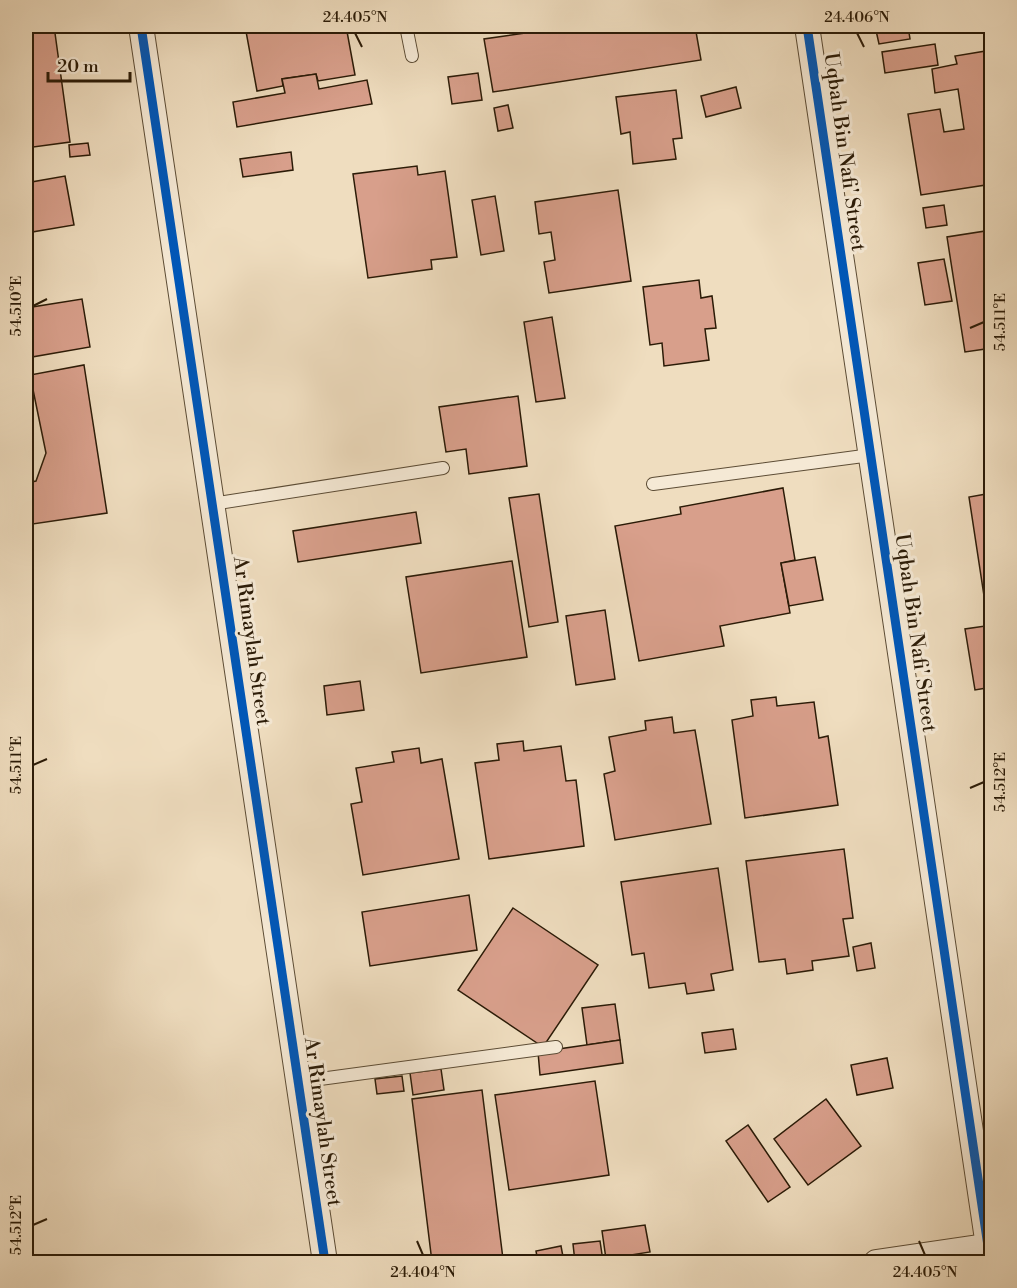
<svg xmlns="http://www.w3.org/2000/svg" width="1017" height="1288" viewBox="0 0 1017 1288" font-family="'Libre Bodoni',serif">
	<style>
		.building { fill: #d89f8b; stroke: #2b1b07; stroke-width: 1.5 }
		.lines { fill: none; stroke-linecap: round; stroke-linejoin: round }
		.service-casing { stroke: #5c4c35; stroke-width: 14 }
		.minor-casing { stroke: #5c4c35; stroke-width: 26 }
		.service { stroke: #f5e9d5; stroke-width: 12 }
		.minor { stroke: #f5e9d5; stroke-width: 24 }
		.cycleway-casing { stroke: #f5e9d5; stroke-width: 13 }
		.cycleway { stroke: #0057b8; stroke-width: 9 }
		.ticks { fill: none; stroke: #2b1b07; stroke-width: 2 }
		.labels { text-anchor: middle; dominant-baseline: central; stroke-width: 6; stroke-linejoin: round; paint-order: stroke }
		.street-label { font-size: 20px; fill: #2b1b07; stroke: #f5e9d5 }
		.neatline { fill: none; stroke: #2b1b07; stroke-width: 2 }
		.ticks-label { font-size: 15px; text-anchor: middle; fill: #2b1b07 }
	</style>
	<rect width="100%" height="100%" fill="#efddbf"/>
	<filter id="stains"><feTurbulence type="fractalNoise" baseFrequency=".00333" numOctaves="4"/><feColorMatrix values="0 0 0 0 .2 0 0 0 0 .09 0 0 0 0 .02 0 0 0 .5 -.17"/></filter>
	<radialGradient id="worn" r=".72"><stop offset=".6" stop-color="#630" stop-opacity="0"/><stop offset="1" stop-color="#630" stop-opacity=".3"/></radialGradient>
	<!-- building -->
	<g class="building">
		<path d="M26 26H54L70 142 26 148Z"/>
		<path d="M245 26H346L355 75 318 81 316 74 282 79 283 86 257 91Z"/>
		<path d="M574 26H695L701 60 493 92 484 39Z"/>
		<path d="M875 26H908L910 39 879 44Z"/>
		<path d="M935 44 938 65 885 73 882 52Z"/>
		<path d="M992 50V184L921 195 908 114 940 109 944 132 964 129 958 89 935 93 932 69 957 64 955 56Z"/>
		<path d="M478 73 482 100 452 104 448 77Z"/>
		<path d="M316 74 319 89 367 80 372 104 237 127 233 102 285 93 282 79Z"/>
		<path d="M736 87 741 108 706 117 701 96Z"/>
		<path d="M676 90 682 138 673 139 676 159 633 164 630 132 621 134 616 97Z"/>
		<path d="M508 105 513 128 498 131 494 108Z"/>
		<path d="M88 143 90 155 70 157 69 145Z"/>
		<path d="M291 152 293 170 243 177 240 159Z"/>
		<path d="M417 166 418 175 445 171 457 257 431 260 432 269 368 278 353 174Z"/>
		<path d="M65 176 74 225 26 233V183Z"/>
		<path d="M618 190 631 281 549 293 544 262 555 260 551 232 539 234 535 202Z"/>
		<path d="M495 196 504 251 481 255 472 200Z"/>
		<path d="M944 205 947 225 926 228 923 208Z"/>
		<path d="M992 230V348L965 352 947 237Z"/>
		<path d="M944 259 952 301 925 305 918 263Z"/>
		<path d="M699 280 701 298 712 296 716 328 705 329 709 360 664 366 662 343 650 345 643 287Z"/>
		<path d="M82 299 90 347 26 358V308Z"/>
		<path d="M552 317 565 398 536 402 524 322Z"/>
		<path d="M84 365 107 513 26 525V483L36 481 46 453 30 375Z"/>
		<path d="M518 396 527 466 469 474 466 449 446 452 439 407Z"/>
		<path d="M783 488 795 560 781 563 790 613 720 626 724 646 639 661 615 526 681 514 680 507Z"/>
		<path d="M992 493V608L986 609 969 497Z"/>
		<path d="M539 494 558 622 529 627 509 498Z"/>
		<path d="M416 512 421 543 298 562 293 531Z"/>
		<path d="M815 557 823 600 789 606 781 563Z"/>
		<path d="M512 561 527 657 421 673 406 577Z"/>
		<path d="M605 610 615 679 576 685 566 616Z"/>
		<path d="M992 625V687L975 690 965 629Z"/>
		<path d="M360 681 364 710 327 715 324 686Z"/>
		<path d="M776 697 777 706 814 702 819 738 828 736 838 805 745 818 732 720 753 716 751 700Z"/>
		<path d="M672 717 674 733 695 730 711 824 615 840 604 774 615 771 609 737 646 730 645 721Z"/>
		<path d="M523 741 524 751 561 746 566 781 576 780 584 846 489 859 475 763 499 760 497 744Z"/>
		<path d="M419 748 421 763 442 759 459 859 363 875 351 804 362 802 356 768 394 762 392 752Z"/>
		<path d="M844 849 853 918 843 919 849 956 812 961 813 970 787 974 785 959 759 962 746 861Z"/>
		<path d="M718 868 733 970 711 974 714 990 687 994 685 983 649 988 644 953 632 955 621 882Z"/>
		<path d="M469 895 477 950 370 966 362 912Z"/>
		<path d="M513 908 598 965 543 1047 458 990Z"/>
		<path d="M871 943 875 968 857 971 853 947Z"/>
		<path d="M615 1004 620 1040 587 1045 582 1008Z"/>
		<path d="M733 1029 736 1049 705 1053 702 1033Z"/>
		<path d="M620 1040 623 1063 540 1075 538 1052Z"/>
		<path d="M887 1058 893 1088 857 1095 851 1065Z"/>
		<path d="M441 1069 444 1090 413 1095 410 1073Z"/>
		<path d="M402 1076 404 1091 377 1094 375 1079Z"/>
		<path d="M595 1081 609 1175 509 1190 495 1095Z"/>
		<path d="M482 1090 503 1259 474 1262H432L412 1099Z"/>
		<path d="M826 1099 861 1146 808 1185 774 1139Z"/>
		<path d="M748 1125 790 1187 768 1202 726 1141Z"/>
		<path d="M645 1225 650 1252 606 1259 602 1231Z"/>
		<path d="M600 1241 603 1261 575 1262 573 1244Z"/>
		<path d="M561 1246 564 1262H538L536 1251Z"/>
	</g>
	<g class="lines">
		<defs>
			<g id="service">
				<path d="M406 26 412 56"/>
				<path d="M653 484 871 455"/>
				<path d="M212 504 443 468"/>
				<path d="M298 1082 556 1047"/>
			</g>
			<g id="minor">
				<path d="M141 26 325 1262"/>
				<path d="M807 26 988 1246"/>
				<path d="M876 1262 992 1245"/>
			</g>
		</defs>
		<!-- service casing -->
		<use href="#service" class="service-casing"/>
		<!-- minor casing -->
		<use href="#minor" class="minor-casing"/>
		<!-- service -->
		<use href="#service" class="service"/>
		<!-- minor -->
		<use href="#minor" class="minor"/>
		<defs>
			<g id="cycleway">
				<path d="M141 26 325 1262"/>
				<path d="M807 26 988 1246"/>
			</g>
		</defs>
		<!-- cycleway casing -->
		<use href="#cycleway" class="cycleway-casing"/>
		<!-- cycleway -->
		<use href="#cycleway" class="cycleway"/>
	</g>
	<!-- ticks -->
	<path class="ticks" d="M355 33 362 47M857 33 864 47M33 306 47 299M970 328 984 322M33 765 47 759M970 788 984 782M33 1225 47 1219M417 1241 423 1255M919 1241 925 1255"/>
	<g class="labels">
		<!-- street labels -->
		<g class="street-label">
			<text transform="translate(844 152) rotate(82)">Uqbah Bin Nafi' Street</text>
			<text transform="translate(915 633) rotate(82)">Uqbah Bin Nafi' Street</text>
			<text transform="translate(251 641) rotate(82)">Ar Rimaylah Street</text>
			<text transform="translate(322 1122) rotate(82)">Ar Rimaylah Street</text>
		</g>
	</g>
	<!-- margin -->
	<rect width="1017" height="1288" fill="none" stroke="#efddbf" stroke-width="66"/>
	<!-- scale -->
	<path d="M48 72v9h82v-9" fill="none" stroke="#2b1b07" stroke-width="3"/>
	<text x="57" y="72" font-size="18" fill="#2b1b07" stroke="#f5e9d5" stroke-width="4.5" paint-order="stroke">20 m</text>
	<rect x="33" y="33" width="951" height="1222" class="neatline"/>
	<g class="ticks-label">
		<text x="355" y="22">24.405°N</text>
		<text x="857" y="22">24.406°N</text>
		<text transform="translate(16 306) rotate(-90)" y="5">54.510°E</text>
		<text transform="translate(1000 322) rotate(-90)" y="5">54.511°E</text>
		<text transform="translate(16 765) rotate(-90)" y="5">54.511°E</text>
		<text transform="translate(1000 782) rotate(-90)" y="5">54.512°E</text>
		<text transform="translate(16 1225) rotate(-90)" y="5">54.512°E</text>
		<text x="423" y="1277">24.404°N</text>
		<text x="925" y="1277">24.405°N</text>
	</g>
	<rect width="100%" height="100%" filter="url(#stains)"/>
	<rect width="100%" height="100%" fill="url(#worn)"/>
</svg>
